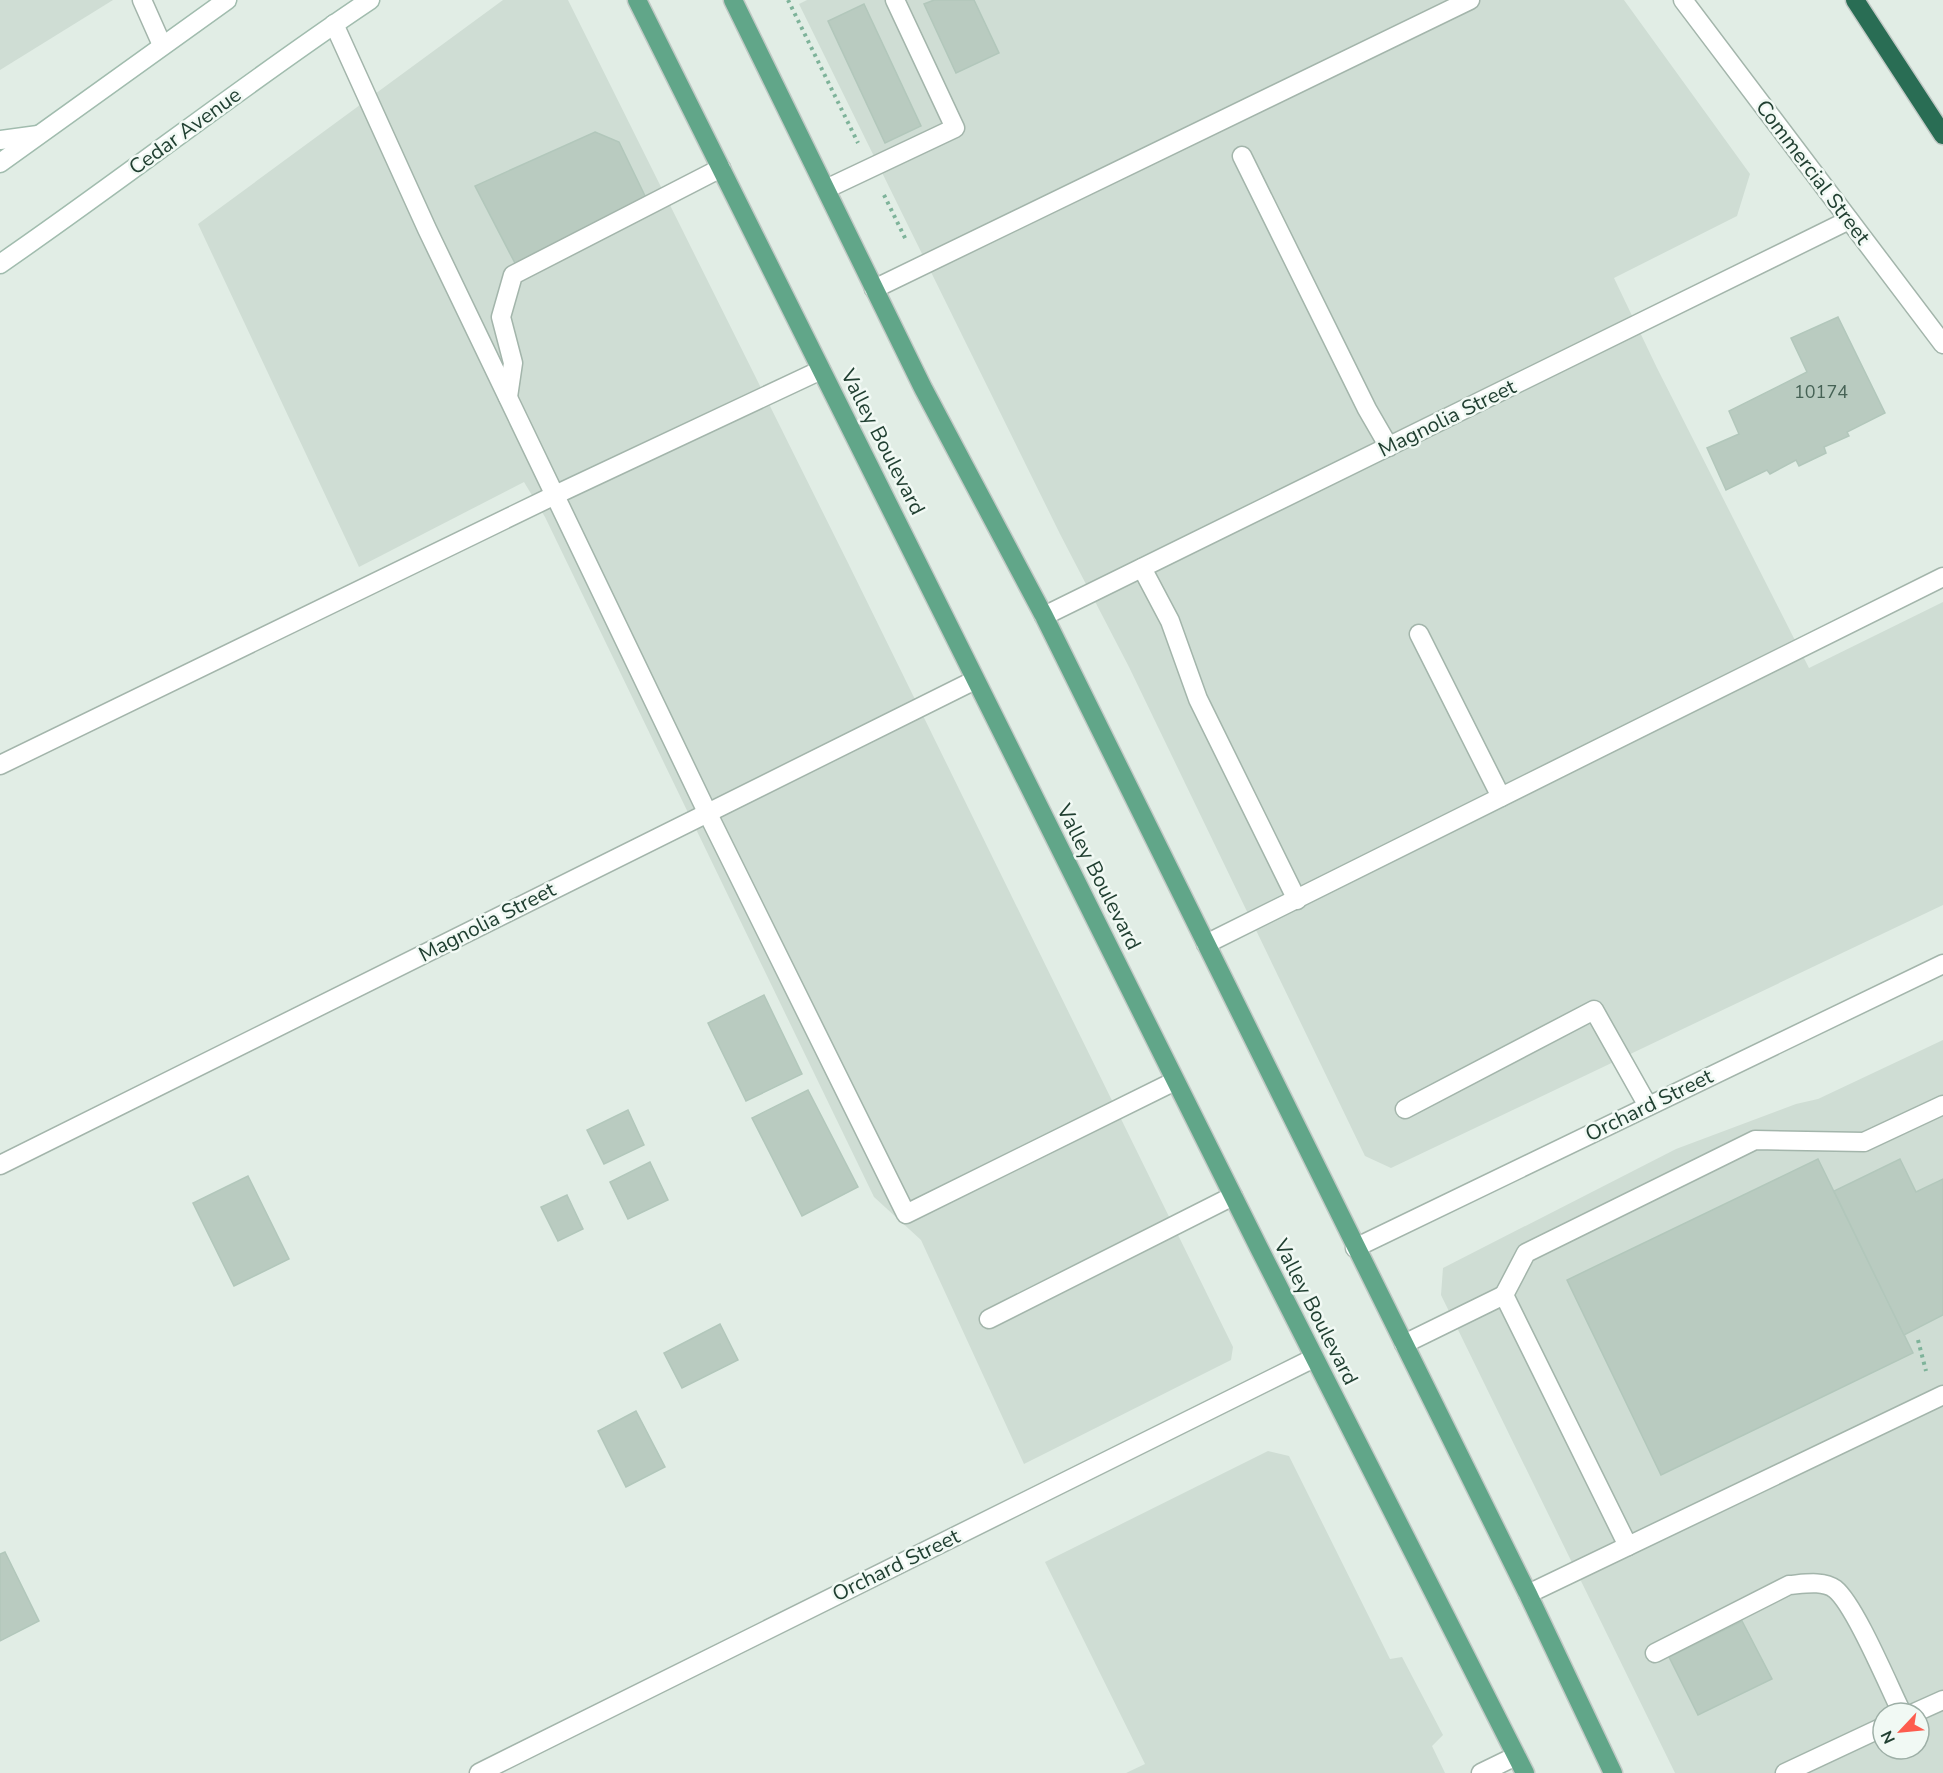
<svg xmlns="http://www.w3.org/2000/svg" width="1943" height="1773" viewBox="0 0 1943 1773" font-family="'Nunito Sans',sans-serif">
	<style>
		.built { fill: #cfddd4; fill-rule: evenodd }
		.building { fill: #b9cbc0; stroke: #b2c7bb; stroke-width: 1.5 }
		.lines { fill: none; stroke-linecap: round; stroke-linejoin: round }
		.service-casing { stroke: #a3b5ab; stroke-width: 21 }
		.minor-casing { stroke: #a3b5ab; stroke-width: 21 }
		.secondary-casing { stroke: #a1bcae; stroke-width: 21 }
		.primary-casing { stroke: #c1c9c5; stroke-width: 21 }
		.motorway-casing { stroke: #c1c9c5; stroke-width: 21 }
		.path { stroke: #7eb39a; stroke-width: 4; stroke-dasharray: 3 4.5; stroke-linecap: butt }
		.service { stroke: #fff; stroke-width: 18 }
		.minor { stroke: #fff; stroke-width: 18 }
		.secondary { stroke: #fff; stroke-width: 18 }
		.primary { stroke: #61a689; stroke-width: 18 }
		.motorway { stroke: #296d54; stroke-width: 18 }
		.labels { text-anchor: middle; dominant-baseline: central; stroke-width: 5; stroke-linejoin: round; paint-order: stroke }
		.number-label { font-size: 18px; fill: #466255 }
		.street-label { font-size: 21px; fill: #203f31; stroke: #f1f9f4 }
	</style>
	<rect width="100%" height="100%" fill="#e1ede5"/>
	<!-- built -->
	<g class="built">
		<path d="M0 0H113L0 70Z"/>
		<path d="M503 0H568L850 567 1233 1347 1231 1360 1024 1464 921 1240 874 1197 545 517 524 482 359 567 198 224Z"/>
		<path d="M807 0H1624L1750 174 1737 216 1614 278 1657 368 1809 668 1943 602V905L1391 1168 1365 1156 1129 667 1060 534 799 4Z"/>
		<path d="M1943 1040V1773H1675L1441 1295 1443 1268 1676 1149 1796 1104 1818 1099ZM1883 1713H1919V1749H1883Z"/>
		<path d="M1268 1451 1289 1456 1390 1659 1402 1657 1443 1735 1432 1746 1445 1773H1126L1145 1764 1045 1562Z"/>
	</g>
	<!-- building -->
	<g class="building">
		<path d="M934 0H974L999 53 956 73 924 4Z"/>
		<path d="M864 4 921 126 885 143 828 21Z"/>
		<path d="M595 132 619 142 646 198 517 267 475 186Z"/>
		<path d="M1838 317 1885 413 1847 432 1849 436 1824 447 1826 453 1799 466 1796 460 1770 474 1767 470 1726 490 1707 448 1739 434 1729 411 1807 372 1791 338Z"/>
		<path d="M764 995 802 1074 746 1101 708 1023Z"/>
		<path d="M808 1090 858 1187 802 1216 752 1118Z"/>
		<path d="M628 1110 644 1145 604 1164 587 1130Z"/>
		<path d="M1818 1159 1913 1353 1661 1475 1567 1280Z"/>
		<path d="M1900 1159 1916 1192 1943 1179V1315L1904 1335 1834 1191Z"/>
		<path d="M650 1162 668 1200 628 1219 610 1182Z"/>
		<path d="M248 1176 289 1259 234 1286 193 1203Z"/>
		<path d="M567 1195 583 1229 558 1241 541 1207Z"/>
		<path d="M720 1324 738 1360 682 1388 664 1353Z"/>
		<path d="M636 1411 665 1467 626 1487 598 1431Z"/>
		<path d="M5 1552 39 1621 0 1641V1554Z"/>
		<path d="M1742 1621 1772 1679 1698 1715 1669 1657Z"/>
	</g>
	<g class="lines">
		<defs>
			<g id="service">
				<path d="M142 0 162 45"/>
				<path d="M334 24 427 229 707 812 906 1214 1175 1081"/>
				<path d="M1242 156 1367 409 1389 447"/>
				<path d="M826 189 955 128 895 0"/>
				<path d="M874 289 1470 0"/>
				<path d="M508 397 513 363 501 317 513 275 721 168"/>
				<path d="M1142 568 1170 621 1198 699 1297 900"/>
				<path d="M1419 634 1501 797"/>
				<path d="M0 765 555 495 821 370"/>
				<path d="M1206 944 1943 577"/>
				<path d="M1405 1109 1594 1010 1648 1106"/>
				<path d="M1504 1295 1526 1253 1755 1140 1864 1142 1943 1105"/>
				<path d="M989 1319 1233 1196"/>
				<path d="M1404 1344 1504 1295 1628 1546"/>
				<path d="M1528 1594 1943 1395"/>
				<path d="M1655 1653 1789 1585C1803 1584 1823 1580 1835 1589 1855 1605 1889 1687 1902 1713"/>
				<path d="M1914 1713 1943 1700"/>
				<path d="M1481 1773 1516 1756"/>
				<path d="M1785 1773 1883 1727"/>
			</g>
			<g id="minor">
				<path d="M1683 0 1943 344"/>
				<path d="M1044 616 1849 220"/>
				<path d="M0 1165 975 680"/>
				<path d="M1355 1248 1943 964"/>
				<path d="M479 1773 1314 1358"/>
			</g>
			<g id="secondary">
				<path d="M0 140 38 135"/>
				<path d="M0 163 227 0"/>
				<path d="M0 264C125 178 244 84 370 0"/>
			</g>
			<g id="primary">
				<path d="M637 0 1259 1248 1525 1773"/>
				<path d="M733 0 923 388 1044 616 1528 1594 1613 1773"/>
			</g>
			<path id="motorway" d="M1855 0 1943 135"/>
		</defs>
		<!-- service casing -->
		<use href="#service" class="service-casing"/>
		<!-- minor casing -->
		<use href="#minor" class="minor-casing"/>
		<!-- secondary casing -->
		<use href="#secondary" class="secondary-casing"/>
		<!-- primary casing -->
		<use href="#primary" class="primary-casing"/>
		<!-- motorway casing -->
		<use href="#motorway" class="motorway-casing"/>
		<!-- path -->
		<g class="path">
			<path d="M788 0 858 143"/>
			<path d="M884 195 906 240"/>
			<path d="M1918 1340 1926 1371"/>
		</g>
		<!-- service -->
		<use href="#service" class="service"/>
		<!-- minor -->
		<use href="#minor" class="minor"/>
		<!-- secondary -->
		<use href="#secondary" class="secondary"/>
		<!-- primary -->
		<use href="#primary" class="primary"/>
		<!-- motorway -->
		<use href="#motorway" class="motorway"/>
	</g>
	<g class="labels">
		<!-- number labels -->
		<g class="number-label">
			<text x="1821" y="392">10174</text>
		</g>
		<!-- street labels -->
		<g class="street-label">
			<text transform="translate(185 131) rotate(-36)">Cedar Avenue</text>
			<text transform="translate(1813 172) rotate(53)">Commercial Street</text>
			<text transform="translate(1447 418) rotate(-26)">Magnolia Street</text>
			<text transform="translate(883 442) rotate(63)">Valley Boulevard</text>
			<text transform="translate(1099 877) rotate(63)">Valley Boulevard</text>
			<text transform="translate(487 922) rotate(-27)">Magnolia Street</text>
			<text transform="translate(1649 1105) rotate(-26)">Orchard Street</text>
			<text transform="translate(1316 1312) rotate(63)">Valley Boulevard</text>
			<text transform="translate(896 1565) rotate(-26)">Orchard Street</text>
		</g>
	</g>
	<!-- north arrow -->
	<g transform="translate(1901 1731) rotate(244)"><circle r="28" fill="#f1f9f4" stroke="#9dafa6" stroke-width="1.5"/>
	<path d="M0-4.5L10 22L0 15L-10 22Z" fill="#fd5c4e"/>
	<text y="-9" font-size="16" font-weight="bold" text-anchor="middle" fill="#203f31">N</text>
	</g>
</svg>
